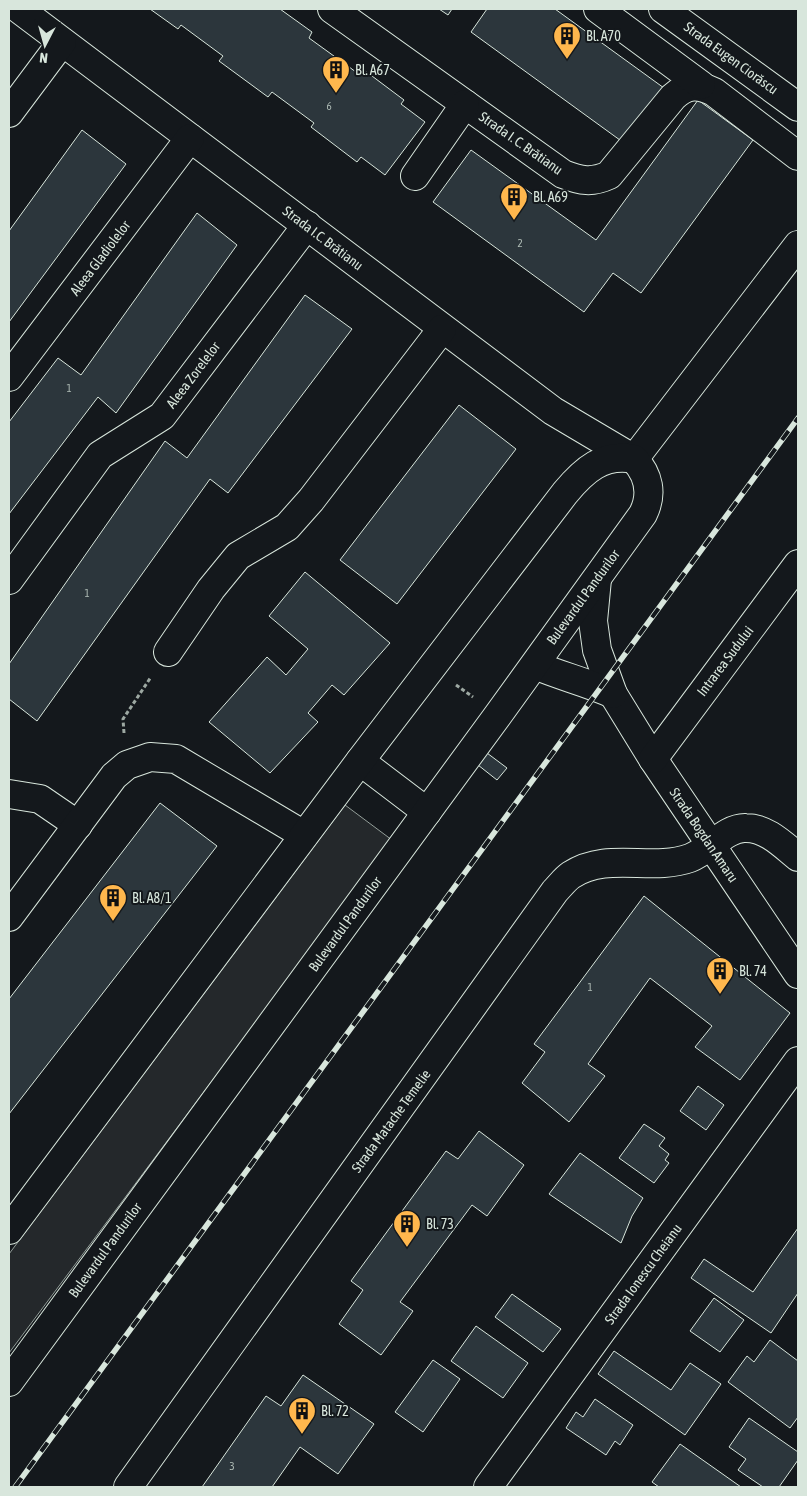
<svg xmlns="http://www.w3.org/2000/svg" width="807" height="1496" viewBox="0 0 807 1496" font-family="'Asap Condensed',sans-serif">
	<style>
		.parking { fill: #24282b; stroke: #939e99 }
		.building { fill: #2c363c; stroke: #d8e6dc }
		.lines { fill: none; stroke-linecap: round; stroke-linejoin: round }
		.minor-casing { stroke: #d8e6dc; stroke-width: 30 }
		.path { stroke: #9da8a2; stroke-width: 3; stroke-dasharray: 4 2.5; stroke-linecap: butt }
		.minor { stroke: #14181c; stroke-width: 28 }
		.rail-casing { stroke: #d8e6dc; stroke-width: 5.5 }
		.rail { stroke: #14181c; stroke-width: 4; stroke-dasharray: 11; stroke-linecap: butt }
		.labels { text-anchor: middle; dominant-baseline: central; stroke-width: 4; stroke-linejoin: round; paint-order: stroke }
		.number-label { font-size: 11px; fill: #adbab4 }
		.poi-label { font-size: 14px; fill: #d8e6dc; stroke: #14181c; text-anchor: start }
		.street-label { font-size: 14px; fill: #d8e6dc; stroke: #14181c }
	</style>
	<rect width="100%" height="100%" fill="#14181c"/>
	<!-- parking -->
	<path class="parking" d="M345 805 392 840 9 1353V1254Z"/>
	<!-- building -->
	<g class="building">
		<path d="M150 9H280L312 32 309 38 356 72 360 67 404 100 401 104 425 122 385 175 361 157 357 162 311 127 314 123 272 92 268 97 219 61 223 56 181 25 178 29Z"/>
		<path d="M439 9H452L448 15Z"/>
		<path d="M487 9H555L664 88 624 143 471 32Z"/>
		<path d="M698 100 753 140 641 293 613 273 584 312 433 202 471 150 596 240Z"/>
		<path d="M82 130 126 164 9 322V231Z"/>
		<path d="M197 213 237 245 116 413 98 397 9 514V422L58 358 81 375Z"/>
		<path d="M305 295 352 329 228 493 210 479 37 721 9 699V664L165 441 187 458Z"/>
		<path d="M459 405 516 449 397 604 340 560Z"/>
		<path d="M305 572 390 643 344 695 332 685 308 713 318 722 270 773 209 722 267 657 286 675 308 649 269 616Z"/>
		<path d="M487 753 507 768 497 780 478 765Z"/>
		<path d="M160 803 217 846 9 1114V999Z"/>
		<path d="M644 896 790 1013 740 1080 695 1047 712 1026 650 978 588 1064 605 1076 569 1122 522 1083 545 1052 534 1044Z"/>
		<path d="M698 1086 724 1105 706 1130 680 1111Z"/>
		<path d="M644 1124 665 1138 659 1146 669 1154 665 1160 669 1163 654 1183 619 1158Z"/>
		<path d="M479 1131 524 1165 487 1216 472 1205 400 1302 413 1311 381 1355 339 1324 363 1290 351 1281 446 1151 458 1159Z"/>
		<path d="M580 1153 643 1198 632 1216 621 1243 549 1194Z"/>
		<path d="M798 1228V1293L771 1333 691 1278 704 1259 753 1292Z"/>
		<path d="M512 1294 561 1329 543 1352 495 1317Z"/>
		<path d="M714 1298 744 1320 720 1352 690 1331Z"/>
		<path d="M476 1326 528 1363 503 1398 451 1361Z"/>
		<path d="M770 1340 798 1361V1417L790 1428 728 1382 747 1356 754 1362Z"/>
		<path d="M614 1351 671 1390 690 1363 721 1384 685 1435 598 1374Z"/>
		<path d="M433 1360 460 1379 423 1432 395 1412Z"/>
		<path d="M303 1375 374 1424 338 1474 300 1447 272 1487H202L266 1396 281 1406Z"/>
		<path d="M595 1399 633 1425 620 1445 615 1441 606 1455 566 1428 576 1412 583 1417Z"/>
		<path d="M749 1418 798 1452V1460L779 1487H763L738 1470 746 1459 729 1447Z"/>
		<path d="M680 1444 741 1487H659L652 1482Z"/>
	</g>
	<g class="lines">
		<defs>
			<g id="minor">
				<path d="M19 9 553 411 634 459"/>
				<path d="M332 9 563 174C581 181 592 183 609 175L673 97C687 84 698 84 714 92L798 156"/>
				<path d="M598 9 701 85"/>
				<path d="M663 9 798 107"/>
				<path d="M9 113 62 42"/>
				<path d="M415 176 465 104"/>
				<path d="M9 377 190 138"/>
				<path d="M634 459 798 245"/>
				<path d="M597 579 593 621 597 650 613 694 653 759 798 974"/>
				<path d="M9 580 100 455 162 416 307 225"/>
				<path d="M168 652 211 589 238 556 287 527 311 500 442 329"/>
				<path d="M535 665C560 676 587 682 613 694"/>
				<path d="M653 759 798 564"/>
				<path d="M360 761 427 812"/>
				<path d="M9 794 40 799 78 825"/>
				<path d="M9 917 114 776 127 765 150 757 176 759 304 835"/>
				<path d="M9 1230 360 761 565 493C584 470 603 453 634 459 649 475 653 494 643 514L498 715 9 1382"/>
				<path d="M128 1487 555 891C560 886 565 879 571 875 608 851 651 872 690 858 709 851 726 827 746 828 767 828 783 845 798 857"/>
				<path d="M488 1487 798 1061"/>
			</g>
		</defs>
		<!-- minor casing -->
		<use href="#minor" class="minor-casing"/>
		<!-- path -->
		<g class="path">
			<path d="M456 685 473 697"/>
			<path d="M124 733 123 719 151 677"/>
		</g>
		<!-- minor -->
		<use href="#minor" class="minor"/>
		<defs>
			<path id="rail" d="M15 1487 798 418"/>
		</defs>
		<!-- rail casing -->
		<use href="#rail" class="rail-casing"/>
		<!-- rail -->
		<use href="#rail" class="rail"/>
	</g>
	<!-- icons -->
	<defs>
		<symbol id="building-pin" viewBox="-11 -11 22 30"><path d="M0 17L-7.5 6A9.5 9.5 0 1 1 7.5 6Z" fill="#ffb74d" stroke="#14181c"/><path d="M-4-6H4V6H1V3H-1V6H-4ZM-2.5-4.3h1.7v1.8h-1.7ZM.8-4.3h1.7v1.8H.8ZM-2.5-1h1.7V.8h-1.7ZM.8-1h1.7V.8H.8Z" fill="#111"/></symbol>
	</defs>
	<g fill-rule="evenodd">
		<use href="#building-pin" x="551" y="20" width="32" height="43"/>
		<use href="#building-pin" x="320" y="54" width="32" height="43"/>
		<use href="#building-pin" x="498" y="181" width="32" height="43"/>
		<use href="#building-pin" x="97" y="882" width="32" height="43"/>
		<use href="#building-pin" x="704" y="955" width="32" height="43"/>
		<use href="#building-pin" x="391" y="1208" width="32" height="43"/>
		<use href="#building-pin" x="286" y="1395" width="32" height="43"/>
	</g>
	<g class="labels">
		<!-- number labels -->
		<g class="number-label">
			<text x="329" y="106">6</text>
			<text x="520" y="243">2</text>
			<text x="69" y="388">1</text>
			<text x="87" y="593">1</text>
			<text x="590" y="987">1</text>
			<text x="232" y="1466">3</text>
		</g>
		<!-- poi labels -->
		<g class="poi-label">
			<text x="586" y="36">Bl. A70</text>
			<text x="355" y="70">Bl. A67</text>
			<text x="533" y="197">Bl. A69</text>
			<text x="132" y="898">Bl. A8/1</text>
			<text x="739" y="971">Bl. 74</text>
			<text x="426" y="1224">Bl. 73</text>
			<text x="321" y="1411">Bl. 72</text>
		</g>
		<!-- street labels -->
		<g class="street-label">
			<text transform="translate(731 58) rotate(36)">Strada Eugen Ciorăscu</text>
			<text transform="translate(521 143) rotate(35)">Strada I. C. Brătianu</text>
			<text transform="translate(323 238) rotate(37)">Strada I.C. Brătianu</text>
			<text transform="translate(100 258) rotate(-53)">Aleea Gladiolelor</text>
			<text transform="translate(193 375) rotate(-53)">Aleea Zorelelor</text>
			<text transform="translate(583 597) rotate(-54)">Bulevardul Pandurilor</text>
			<text transform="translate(725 661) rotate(-53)">Intrarea Sudului</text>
			<text transform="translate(704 835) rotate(56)">Strada Bogdan Amaru</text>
			<text transform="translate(345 924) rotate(-54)">Bulevardul Pandurilor</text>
			<text transform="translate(391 1121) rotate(-54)">Strada Matache Temelie</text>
			<text transform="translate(105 1250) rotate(-54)">Bulevardul Pandurilor</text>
			<text transform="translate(643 1274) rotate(-54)">Strada Ionescu Cheianu</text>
		</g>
	</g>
	<!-- border -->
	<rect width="807" height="1496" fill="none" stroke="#d8e6dc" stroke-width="20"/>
	<!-- north arrow -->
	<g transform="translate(45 45) rotate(186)" stroke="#14181c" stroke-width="4" paint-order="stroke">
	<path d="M0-4L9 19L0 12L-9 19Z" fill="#d8e6dc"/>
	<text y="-8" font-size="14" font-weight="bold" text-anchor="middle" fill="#d8e6dc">N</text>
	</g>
</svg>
